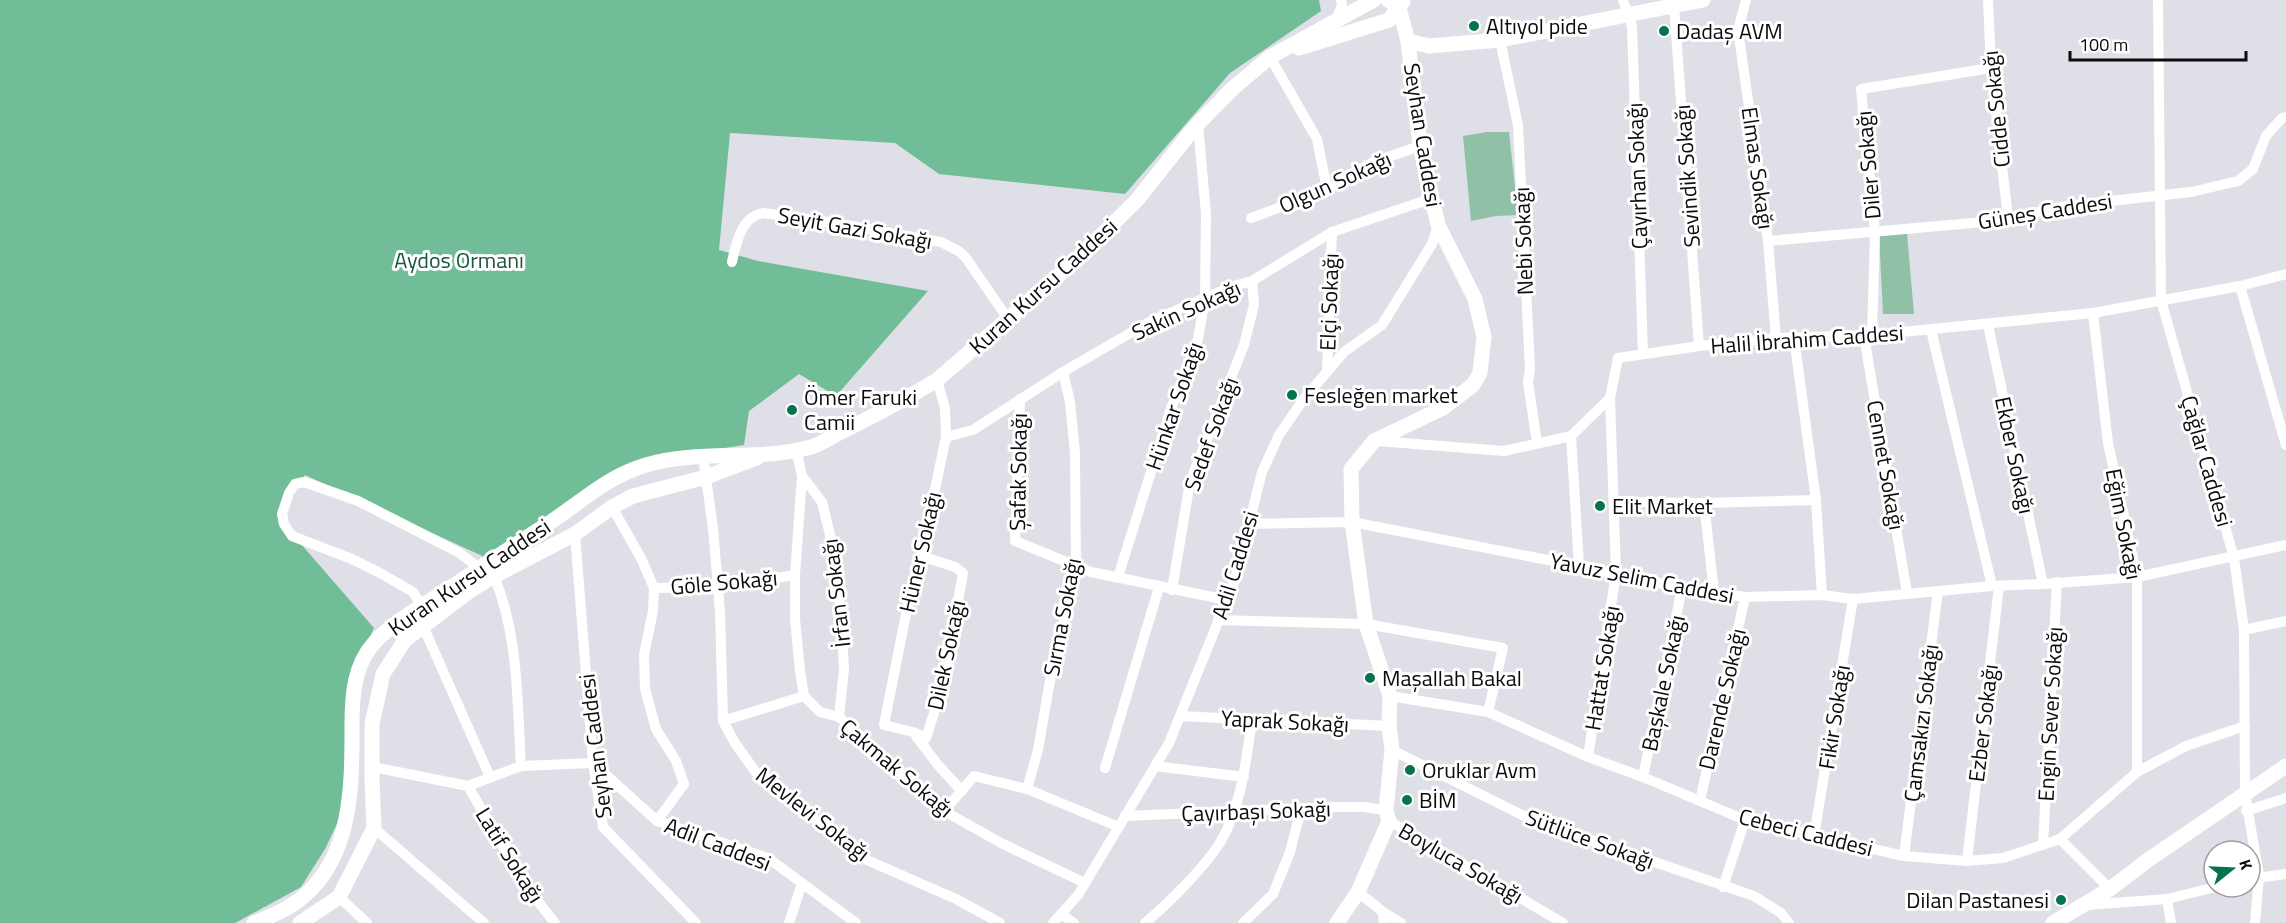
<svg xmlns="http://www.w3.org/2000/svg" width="2286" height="923" viewBox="0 0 2286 923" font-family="'Titillium Web',sans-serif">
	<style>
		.green { fill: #90c1a7 }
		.forest { fill: #70bd97 }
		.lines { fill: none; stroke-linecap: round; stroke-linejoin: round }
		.street { stroke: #fff; stroke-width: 10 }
		.secondary { stroke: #fff; stroke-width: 15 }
		.poi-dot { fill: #05744d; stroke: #fff; stroke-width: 2 }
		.labels { text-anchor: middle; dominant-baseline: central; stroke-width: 6; stroke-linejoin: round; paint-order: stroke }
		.poi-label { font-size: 22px; fill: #0b0b0d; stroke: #fff; text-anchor: start }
		.street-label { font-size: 22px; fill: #0b0b0d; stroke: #fff }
		.park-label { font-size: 22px; fill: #1b573d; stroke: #fff }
	</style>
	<rect width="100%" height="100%" fill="#dfdfe7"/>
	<!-- green -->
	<g class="green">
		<path d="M1487 132H1509L1518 215 1496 216 1471 221 1463 136Z"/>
		<path d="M1907 234 1914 314H1883L1879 235Z"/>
	</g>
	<!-- forest -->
	<path class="forest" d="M0 0H1319L1321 11 1230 73 1125 194 939 174 895 143 730 133 719 250 758 261 928 291 836 396 799 374 749 411 744 445 639 461 489 559 305 475 278 523 301 544 374 628 359 659 345 807 325 849 301 887 235 923H0Z"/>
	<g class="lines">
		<!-- street -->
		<g class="street">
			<path d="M1623 0 1632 26 1643 354"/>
			<path d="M1746 0 1738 30 1768 241 1776 338"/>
			<path d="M1988 0 1991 68 2008 218"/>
			<path d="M2158 0 2161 300 2234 558 2244 630 2245 793 2259 876 2255 923"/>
			<path d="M1674 6 1699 346"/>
			<path d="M1336 20 1342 5 1341 0"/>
			<path d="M1500 40 1518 125 1530 369 1528 382 1537 443"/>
			<path d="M1270 57 1317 139 1327 189"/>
			<path d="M1251 218 1322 192 1371 163 1420 146"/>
			<path d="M1768 241 1996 221 2066 206 2191 192 2238 181 2253 169 2266 136 2282 118 2286 117"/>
			<path d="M732 262C736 244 741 216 764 213L835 223 941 242 960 252 966 258 1008 319"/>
			<path d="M2240 286 2286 445"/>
			<path d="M2093 313 2108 443 2137 577V772"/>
			<path d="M1988 325 2043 584"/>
			<path d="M1931 330 1992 586"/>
			<path d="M1872 335 1875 232 1861 89 1991 68"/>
			<path d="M1864 336 1907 593"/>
			<path d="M1794 338 1816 500 1822 595"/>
			<path d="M1327 372 1332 232"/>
			<path d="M1020 399 1015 541 1091 572 1227 600"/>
			<path d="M1571 436 1579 566"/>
			<path d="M946 437 973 430 1063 372 1151 321 1233 286 1252 281 1332 232 1433 198"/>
			<path d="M1378 441 1504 451 1571 436 1610 398 1618 358 1699 346 1776 338 1872 335 2093 313 2240 286 2286 274"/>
			<path d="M796 449 802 476 795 575V619L800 671 804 696 820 712 839 717 944 811 1003 844 1085 883"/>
			<path d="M703 456 713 528 720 612 723 721 735 743 757 774 867 860 956 899 1000 923"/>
			<path d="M802 476 822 502 832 543 841 614 844 669 839 717"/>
			<path d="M1615 502 1704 503 1816 500"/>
			<path d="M1704 503 1714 592"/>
			<path d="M612 507 641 558 654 588 653 611 644 655 645 689 656 729 676 761 684 784 657 821"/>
			<path d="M1249 524 1352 522 1579 566 1682 588 1745 597 1822 595 1853 599 1992 586 2043 584 2137 577 2286 545"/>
			<path d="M575 534 593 763 603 827 696 923"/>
			<path d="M921 556 955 567 963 573 943 685 926 738 913 732 884 725 912 584 921 556 946 437 945 408 937 380"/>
			<path d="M494 576C519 636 517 702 521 766"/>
			<path d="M1118 577 1171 408 1188 370 1198 339 1205 298 1206 214 1198 124"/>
			<path d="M654 588 718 587 795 575"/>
			<path d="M1172 590 1190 482 1244 345 1254 305 1252 281"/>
			<path d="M422 606 413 592 382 574 352 559 292 536 284 524 282 514 289 493 295 484 304 482 358 501 458 552 478 567"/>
			<path d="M1218 620 1366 624 1503 648 1488 712"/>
			<path d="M423 626 490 777"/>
			<path d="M2244 630 2286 621"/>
			<path d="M1390 696 1488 712 1588 757 1643 777 1745 820 1904 856 1967 861 2003 858 2060 839 2110 889"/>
			<path d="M1180 716 1389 726"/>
			<path d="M723 721 804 696"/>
			<path d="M916 736 938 765 962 791"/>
			<path d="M1392 750 1532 820 1754 896 1781 913 1789 923"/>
			<path d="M1588 757 1616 573 1610 398"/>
			<path d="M1155 766 1244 777"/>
			<path d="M373 767 468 786 521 766 593 763 657 821 768 858 856 923"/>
			<path d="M1105 768 1159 587"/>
			<path d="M1643 777 1682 588"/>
			<path d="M468 786 525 885 555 923"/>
			<path d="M1027 789 1038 750 1049 686 1076 567 1075 453 1070 402 1063 372"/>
			<path d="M1700 801 1745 597"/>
			<path d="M944 811 974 776 1027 789 1119 827"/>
			<path d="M2246 811 2286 798"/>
			<path d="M1125 816 1337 807H1364L1386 810"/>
			<path d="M1389 821 1563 923"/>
			<path d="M374 828 484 923"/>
			<path d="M1814 836 1853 599"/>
			<path d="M2060 839 2137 772 2186 746 2245 726"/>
			<path d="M2043 845 2057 582"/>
			<path d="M1904 856 1938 591"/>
			<path d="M1967 861 1999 586"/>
			<path d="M2250 879 2286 874"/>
			<path d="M1723 887 1745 820"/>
			<path d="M1358 892 1383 912 1384 923"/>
			<path d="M339 897 367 923"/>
			<path d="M2167 899 2171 923"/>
			<path d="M2087 905 2167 899 2216 887"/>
			<path d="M1383 912 1401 923"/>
			<path d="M1061 914 1074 923"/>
			<path d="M789 923 802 883"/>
			<path d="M1053 923 1078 895 1169 743 1235 580 1262 472 1279 435 1303 400 1344 352 1382 325 1432 244 1438 225"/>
			<path d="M1145 923C1169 903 1205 867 1221 841 1242 804 1246 760 1252 720"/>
			<path d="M1243 923 1273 894 1290 852 1301 809"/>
		</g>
		<!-- secondary -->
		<g class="secondary">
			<path d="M1408 41 1429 46 1500 40 1703 0"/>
			<path d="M1299 48 1389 20 1403 2"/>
			<path d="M254 923C271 916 289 909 304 896 353 854 352 783 352 724 352 696 354 665 374 643 395 620 424 605 450 588 483 566 516 544 549 523 583 501 606 477 646 465 699 449 758 462 811 447 821 444 831 437 841 432 868 419 894 405 920 390L937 380 1074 262 1137 200 1194 128 1232 89 1270 57 1374 0"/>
			<path d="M300 923 339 897 374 828 372 779V724L383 674 405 640 471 590 494 576 575 534 612 507 633 496 706 477 757 458"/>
			<path d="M1337 923 1358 892 1389 821 1386 810 1392 750 1389 726 1390 696 1366 624 1352 522 1351 469 1374 441 1443 408 1473 385 1480 373 1484 337 1475 299 1438 225 1420 146 1408 41 1399 8 1388 0"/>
			<path d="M2053 923 2110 889 2148 860 2286 766"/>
		</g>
	</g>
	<!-- markers -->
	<g class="poi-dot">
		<circle cx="1474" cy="26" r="6"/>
		<circle cx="1664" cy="31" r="6"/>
		<circle cx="1292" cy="395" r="6"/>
		<circle cx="792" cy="410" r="6"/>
		<circle cx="1600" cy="506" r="6"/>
		<circle cx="1370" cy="678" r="6"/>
		<circle cx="1410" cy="770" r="6"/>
		<circle cx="1407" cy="800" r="6"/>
		<circle cx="2061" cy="900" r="6"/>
	</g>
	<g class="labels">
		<!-- poi labels -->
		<g class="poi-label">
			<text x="1486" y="26">Altıyol pide</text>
			<text x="1676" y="31">Dadaş AVM</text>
			<text x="1304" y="395">Fesleğen market</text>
			<text x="804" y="397">Ömer Faruki<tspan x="804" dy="25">Camii</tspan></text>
			<text x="1612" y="506">Elit Market</text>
			<text x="1382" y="678">Maşallah Bakal</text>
			<text x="1422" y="770">Oruklar Avm</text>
			<text x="1419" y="800">BİM</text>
			<text x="2049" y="900" text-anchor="end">Dilan Pastanesi</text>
		</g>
		<!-- street labels -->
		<g class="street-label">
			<text transform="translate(1996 109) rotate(-96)">Cidde Sokağı</text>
			<text transform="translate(1423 135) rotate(81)">Seyhan Caddesi</text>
			<text transform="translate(1868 165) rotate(-95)">Diler Sokağı</text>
			<text transform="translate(1758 168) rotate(82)">Elmas Sokağı</text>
			<text transform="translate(1637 176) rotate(-92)">Çayırhan Sokağı</text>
			<text transform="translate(1687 176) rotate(-94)">Sevindik Sokağı</text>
			<text transform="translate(1335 182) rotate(-24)">Olgun Sokağı</text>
			<text transform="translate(2045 211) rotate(-9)">Güneş Caddesi</text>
			<text transform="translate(855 228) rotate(10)">Seyit Gazi Sokağı</text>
			<text transform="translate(1523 241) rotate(-92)">Nebi Sokağı</text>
			<text transform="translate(1043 286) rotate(-42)">Kuran Kursu Caddesi</text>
			<text transform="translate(1329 302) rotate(-88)">Elçi Sokağı</text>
			<text transform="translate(1186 310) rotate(-24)">Sakin Sokağı</text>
			<text transform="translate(1807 339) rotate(-4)">Halil İbrahim Caddesi</text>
			<text transform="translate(1174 406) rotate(-71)">Hünkar Sokağı</text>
			<text transform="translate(1211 434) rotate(-70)">Sedef Sokağı</text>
			<text transform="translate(2015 455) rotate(78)">Ekber Sokağı</text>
			<text transform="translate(2207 461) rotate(74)">Çağlar Caddesi</text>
			<text transform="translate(1886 465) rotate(80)">Cennet Sokağı</text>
			<text transform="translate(1018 472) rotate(-89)">Şafak Sokağı</text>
			<text transform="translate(2124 524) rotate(79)">Eğim Sokağı</text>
			<text transform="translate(920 552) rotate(-77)">Hüner Sokağı</text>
			<text transform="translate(1235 565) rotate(-73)">Adil Caddesi</text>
			<text transform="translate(469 577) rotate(-34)">Kuran Kursu Caddesi</text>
			<text transform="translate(1642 578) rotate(11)">Yavuz Selim Caddesi</text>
			<text transform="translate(724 582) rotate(-5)">Göle Sokağı</text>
			<text transform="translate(836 593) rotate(-97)">İrfan Sokağı</text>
			<text transform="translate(1062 617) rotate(-79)">Sırma Sokağı</text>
			<text transform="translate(946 655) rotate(-78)">Dilek Sokağı</text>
			<text transform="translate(1602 668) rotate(-81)">Hattat Sokağı</text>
			<text transform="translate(1663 683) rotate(-78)">Başkale Sokağı</text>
			<text transform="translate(1722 699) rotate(-77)">Darende Sokağı</text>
			<text transform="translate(2050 714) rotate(-87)">Engin Sever Sokağı</text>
			<text transform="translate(1834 717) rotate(-81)">Fikir Sokağı</text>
			<text transform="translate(1285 721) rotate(3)">Yaprak Sokağı</text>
			<text transform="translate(1921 723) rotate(-83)">Çamsakızı Sokağı</text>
			<text transform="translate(1983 723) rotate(-83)">Ezber Sokağı</text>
			<text transform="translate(595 746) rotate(-97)">Seyhan Caddesi</text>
			<text transform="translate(897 768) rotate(40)">Çakmak Sokağı</text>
			<text transform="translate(1256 811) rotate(-2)">Çayırbaşı Sokağı</text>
			<text transform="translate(813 814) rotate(38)">Mevlevi Sokağı</text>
			<text transform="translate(1806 832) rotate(14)">Cebeci Caddesi</text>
			<text transform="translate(1590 839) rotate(20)">Sütlüce Sokağı</text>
			<text transform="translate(718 844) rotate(21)">Adil Caddesi</text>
			<text transform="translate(510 855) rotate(58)">Latif Sokağı</text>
			<text transform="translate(1461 863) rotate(30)">Boyluca Sokağı</text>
		</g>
		<!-- park labels -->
		<g class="park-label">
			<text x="459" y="260">Aydos Ormanı</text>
		</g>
	</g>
	<!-- north arrow -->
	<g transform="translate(2232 869) rotate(72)"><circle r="28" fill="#ffffff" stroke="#9d9d9e" stroke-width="1.5"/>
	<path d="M0-4.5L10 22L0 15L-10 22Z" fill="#05744d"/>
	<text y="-9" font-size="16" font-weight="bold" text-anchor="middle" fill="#0b0b0d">K</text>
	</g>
	<!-- scale -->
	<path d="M2070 51v9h176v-9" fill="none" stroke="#0b0b0d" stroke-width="3"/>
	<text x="2079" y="51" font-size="18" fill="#0b0b0d" stroke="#ffffff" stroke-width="4.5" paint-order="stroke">100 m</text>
</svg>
